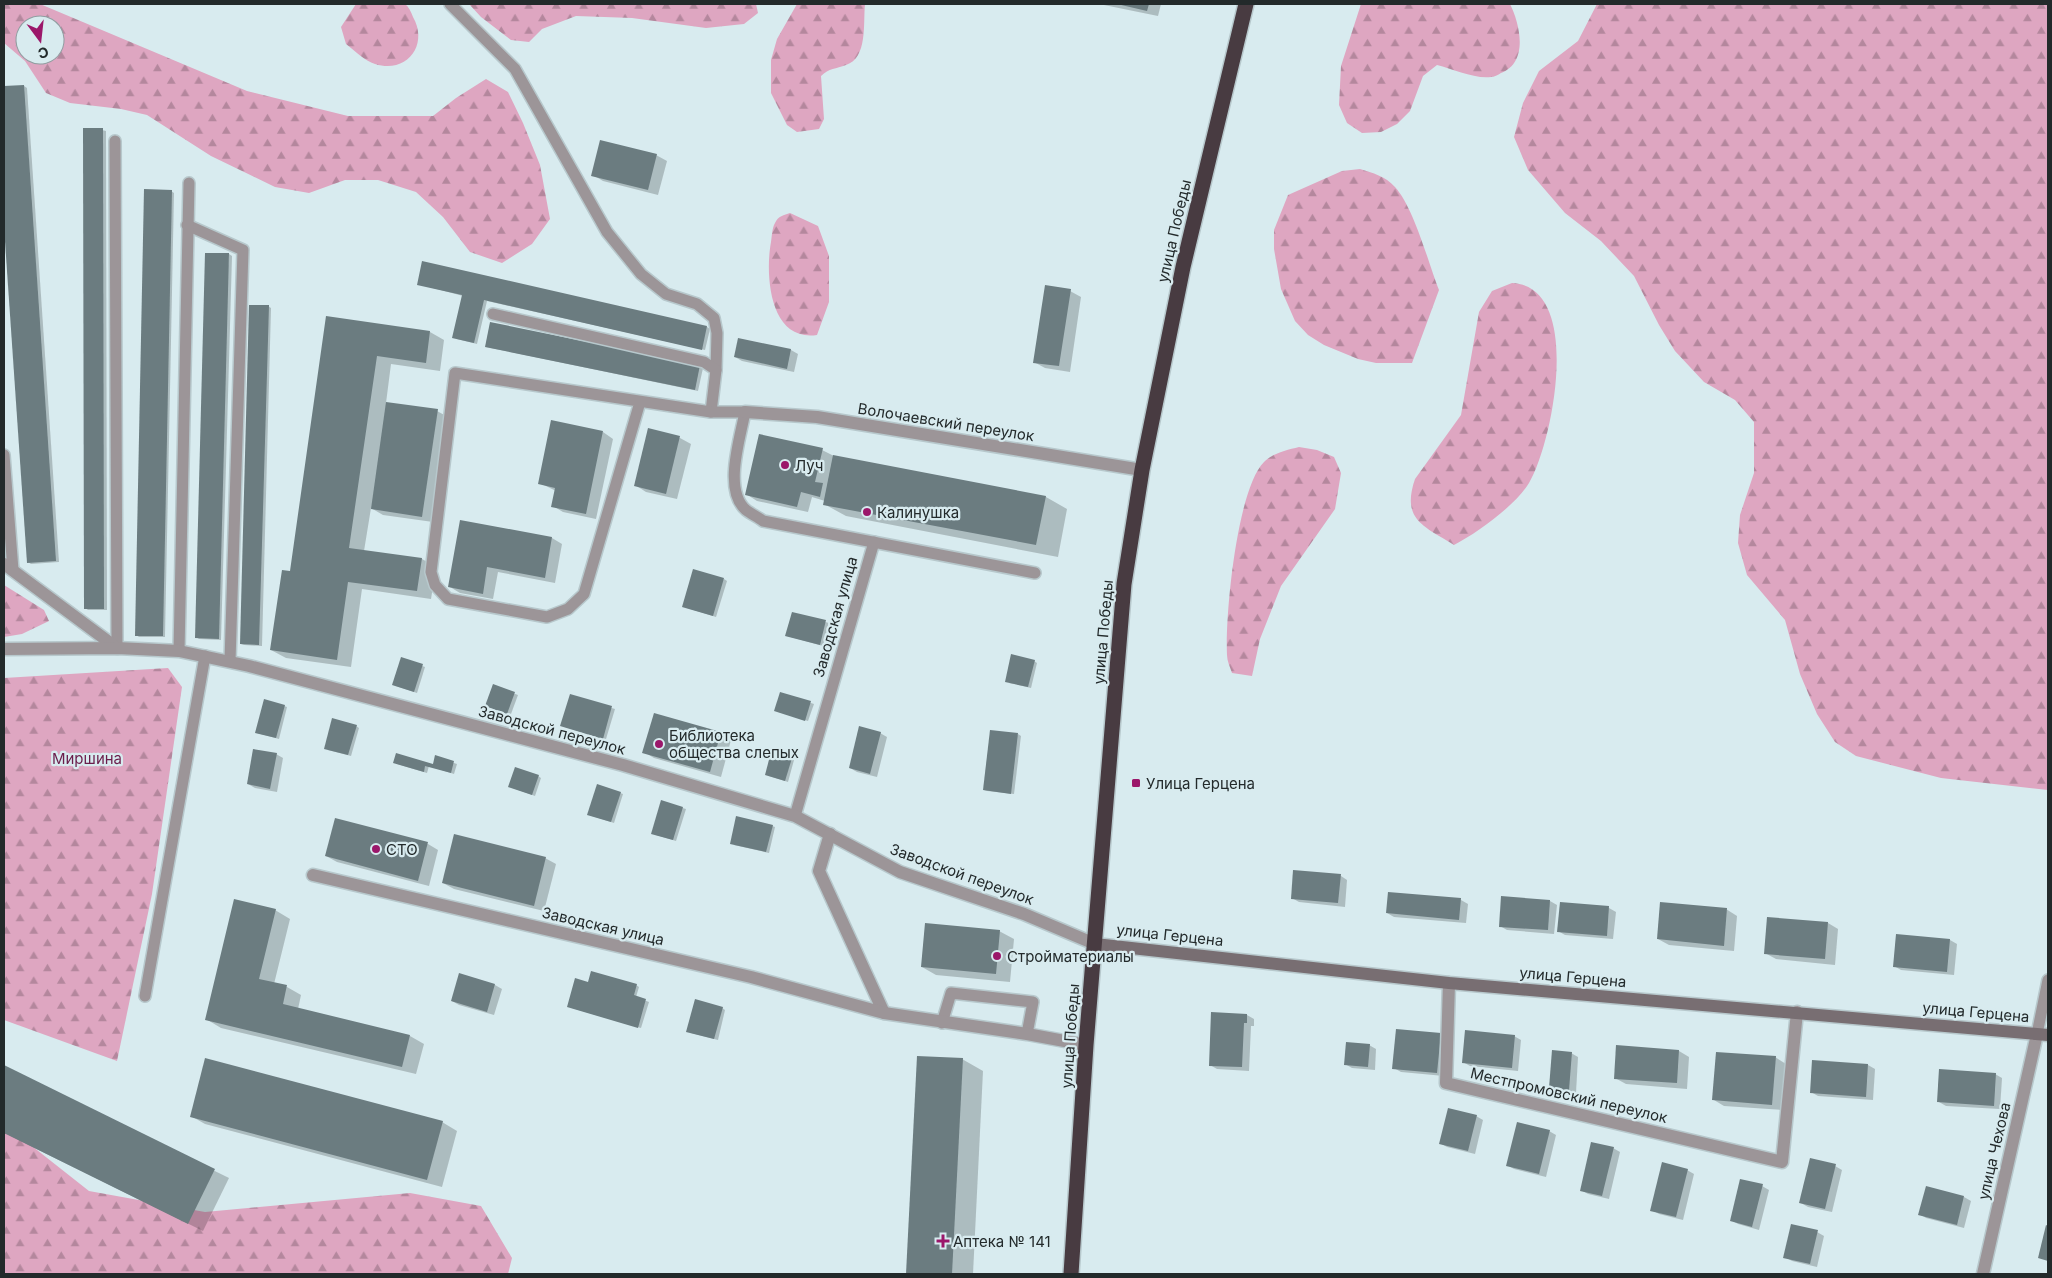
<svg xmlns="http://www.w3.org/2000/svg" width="2052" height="1278" viewBox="0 0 2052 1278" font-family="Inter,sans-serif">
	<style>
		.forest { fill: url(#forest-firs); fill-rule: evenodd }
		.shadow { fill: #0003 }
		.building { fill: #6b7c80 }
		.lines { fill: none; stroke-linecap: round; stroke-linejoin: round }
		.lane-casing { stroke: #b7c8cc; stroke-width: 14 }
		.street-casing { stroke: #b7c8cc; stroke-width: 15 }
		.secondary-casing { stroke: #b7c8cc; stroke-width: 15 }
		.highway-casing { stroke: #b7c8cc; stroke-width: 18 }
		.lane { stroke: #9c9598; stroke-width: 11 }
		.street { stroke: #9c9598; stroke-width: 12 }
		.secondary { stroke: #786e72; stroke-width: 12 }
		.highway { stroke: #483b41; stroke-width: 15 }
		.poi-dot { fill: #9b176a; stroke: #d8ebef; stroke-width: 2 }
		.labels { text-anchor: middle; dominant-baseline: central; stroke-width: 4.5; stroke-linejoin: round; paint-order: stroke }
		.street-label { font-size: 15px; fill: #232a2b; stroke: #d8ebef }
		.poi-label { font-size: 15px; fill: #232a2b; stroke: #d8ebef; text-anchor: start }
		.park-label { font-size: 15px; fill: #6b1d4b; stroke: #d8ebef }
	</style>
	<defs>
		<pattern id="forest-firs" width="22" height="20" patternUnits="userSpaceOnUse" patternTransform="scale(1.25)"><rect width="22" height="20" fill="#dea6c1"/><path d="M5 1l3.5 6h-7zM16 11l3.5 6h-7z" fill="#b4879d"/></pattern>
	</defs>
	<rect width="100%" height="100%" fill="#d8ebef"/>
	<!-- forest -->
	<g class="forest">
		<path d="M4 4H40L247 91 348 116H433L456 98 486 79 508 92 523 123 540 165 550 219 532 244 502 263 470 252 443 217 416 192 378 180H345L309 193 275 187 211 156 147 115 121 109 70 103 46 93 25 61 4 43ZM25 25H55V55H25Z"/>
		<path d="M356 4H405C409 7 411 12 413 17 429 45 407 74 375 64 365 61 354 50 346 44L341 27Z"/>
		<path d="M469 4H756L758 13 744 24 706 28 632 18 576 16 542 29 529 42 511 40 481 17Z"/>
		<path d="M797 4H865C863 23 868 58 846 65 836 69 829 68 821 76L824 119 819 129 797 132 787 125 771 93V60L777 39Z"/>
		<path d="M1361 4H1510C1520 24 1529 62 1501 73 1498 75 1494 77 1491 77 1474 79 1453 69 1437 65L1423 76 1410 111 1397 124 1381 132 1362 133 1347 123 1339 105 1341 66Z"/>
		<path d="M1597 4H2048V790L1941 778 1856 756 1835 742 1817 714 1800 674 1785 620 1747 575 1738 543 1740 515 1754 473V422L1735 400 1704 382 1675 351 1659 325 1634 276 1601 241 1565 213 1528 170 1514 137 1523 103 1539 71 1578 41Z"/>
		<path d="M1360 169C1373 173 1385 176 1395 187 1414 208 1428 262 1439 290L1412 363H1376L1358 359 1324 345 1308 335 1295 321 1281 289 1274 249V230L1288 195 1342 171Z"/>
		<path d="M790 213 818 226 829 256V302L817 335C769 342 765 274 771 242 772 236 772 228 775 223 778 216 784 215 790 213Z"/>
		<path d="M1512 283C1584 286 1553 443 1529 483 1516 505 1477 533 1454 545 1424 526 1401 520 1415 479L1461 415 1479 312 1492 291Z"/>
		<path d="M1299 447 1317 450 1334 457 1341 473 1335 509 1281 586 1260 639 1252 676 1232 673C1230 667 1227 661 1227 655 1225 615 1237 489 1264 462 1273 453 1287 450 1299 447Z"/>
		<path d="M4 585 44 610 49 621 22 634 4 637Z"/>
		<path d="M168 668 182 687 152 894 117 1061 4 1020V678Z"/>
		<path d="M4 1124 89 1191 205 1212 410 1193 481 1206 512 1258 508 1274H4Z"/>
	</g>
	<!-- shadow -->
	<g class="shadow">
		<path d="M1099 4H1161L1158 16Z"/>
		<path d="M24 86 27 88 59 562 31 564 28 562 4 209V87Z"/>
		<path d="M102 130 106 131 107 610H88L85 608Z"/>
		<path d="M656 155 667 161 658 195 603 181 593 175Z"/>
		<path d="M171 191 174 193 165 637H139L136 635Z"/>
		<path d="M229 254 232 256 221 640 199 639 196 637Z"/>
		<path d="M423 263 707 327 710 329 705 350 487 301 477 344 457 339 454 337 463 296 418 284Z"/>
		<path d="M1070 291 1081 297 1070 372 1045 368 1034 362Z"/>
		<path d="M268 306 271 308 262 646 244 645 241 644Z"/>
		<path d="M327 317 430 332 444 340 440 371 391 364 386 403 437 411 448 417 433 522 383 515 371 508 364 551 422 559 436 567 431 599 362 589 351 667 286 658 271 650 291 573Z"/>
		<path d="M739 339 791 350 798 354 794 372 742 361 735 357Z"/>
		<path d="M486 347 700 366 703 368 698 391Z"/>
		<path d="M649 430 680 438 691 444 677 499 646 492 635 485Z"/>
		<path d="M603 432 613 439 596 519 563 512 553 506 556 491 540 483Z"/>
		<path d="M822 450 834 456 1046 497 1067 509 1058 557 846 516 824 504 825 501 812 497 808 512 757 501 746 494Z"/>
		<path d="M461 521 552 538 562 544 555 583 498 572 493 599 460 593 450 587Z"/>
		<path d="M724 579 727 581 716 617 687 608Z"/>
		<path d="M792 613 829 623 823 646 787 636Z"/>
		<path d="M1034 661 1037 663 1031 688 1009 683Z"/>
		<path d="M422 666 425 667 417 693 396 686Z"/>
		<path d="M494 686 518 695 511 714 490 707Z"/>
		<path d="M781 693 814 704 808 721 779 712Z"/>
		<path d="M570 696 615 709 606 739 565 727Z"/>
		<path d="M284 706 287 707 279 739 257 733Z"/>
		<path d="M654 715 721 734 731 740 721 777 654 758 644 752Z"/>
		<path d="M356 726 359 728 351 756 328 750Z"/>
		<path d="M880 733 887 737 877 777 857 772 850 768Z"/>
		<path d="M1018 734 1021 736 1014 794 987 791 984 790Z"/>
		<path d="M276 754 283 758 277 792 255 788 248 784Z"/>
		<path d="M436 757 457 764 454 774 429 766 427 773 397 764 434 765Z"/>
		<path d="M791 759 794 760 788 782 769 776Z"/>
		<path d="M538 776 541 778 535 796 513 788Z"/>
		<path d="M620 793 623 794 614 823 592 816Z"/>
		<path d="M662 802 686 809 676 841 656 835Z"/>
		<path d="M772 826 775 827 769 853 734 845Z"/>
		<path d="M428 844 438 850 429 886 337 862 326 856Z"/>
		<path d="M545 858 556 864 544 911 454 889 443 883Z"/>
		<path d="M1341 876 1347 880 1345 907 1299 902 1292 898Z"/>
		<path d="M1389 894 1461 900 1468 904 1466 923 1394 917 1387 913Z"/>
		<path d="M1550 901 1557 905 1554 934 1507 930 1500 926Z"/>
		<path d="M1561 903 1609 908 1616 912 1613 939 1565 935 1558 931Z"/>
		<path d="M1726 909 1737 916 1734 951 1669 945 1658 939Z"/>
		<path d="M275 910 290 919 274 984 287 987 301 995 298 1009 410 1036 424 1044 416 1074 221 1028 206 1019Z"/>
		<path d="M1828 923 1838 929 1835 965 1776 959 1765 953Z"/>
		<path d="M999 931 1014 939 1010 982 936 975 922 967Z"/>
		<path d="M1897 935 1950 940 1957 944 1954 975 1901 970 1894 966Z"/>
		<path d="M460 975 495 985 502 989 494 1015 459 1005 452 1001Z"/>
		<path d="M588 983 636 985 639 987 636 997 649 1002 641 1028 572 1008Z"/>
		<path d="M722 1008 725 1010 718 1040 691 1033Z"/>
		<path d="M1213 1014 1247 1015 1254 1019V1026H1251L1249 1071 1217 1069 1210 1065Z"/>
		<path d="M1441 1034 1447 1038 1444 1076 1401 1072 1394 1068Z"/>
		<path d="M1514 1036 1521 1040 1518 1071 1470 1066 1463 1062Z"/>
		<path d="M1369 1045 1376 1049 1375 1070 1352 1068 1345 1064Z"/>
		<path d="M1679 1051 1689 1057 1687 1089 1626 1084 1615 1078Z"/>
		<path d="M1571 1053 1578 1057 1576 1093 1557 1092 1550 1088Z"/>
		<path d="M918 1057 962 1059 983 1071 973 1274H907Z"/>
		<path d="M1775 1057 1786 1064 1783 1110 1724 1106 1714 1100Z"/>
		<path d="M1868 1065 1875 1069 1873 1100 1818 1096 1811 1092Z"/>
		<path d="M4 1067 229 1178 203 1231 4 1133Z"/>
		<path d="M1995 1074 2002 1078 2000 1109 1946 1106 1939 1102Z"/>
		<path d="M191 1116 442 1122 457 1131 442 1187 205 1124Z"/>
		<path d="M1476 1116 1483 1120 1475 1154 1447 1147 1440 1143Z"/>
		<path d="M1549 1131 1556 1135 1546 1177 1514 1169 1507 1165Z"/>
		<path d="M1613 1148 1620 1152 1609 1199 1588 1194 1581 1190Z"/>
		<path d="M1835 1166 1842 1170 1832 1212 1808 1207 1801 1203Z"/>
		<path d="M1687 1170 1694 1174 1683 1220 1659 1214 1652 1210Z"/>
		<path d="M1762 1186 1769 1190 1759 1230 1738 1224 1731 1220Z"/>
		<path d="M1964 1197 1971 1201 1964 1228 1926 1218 1920 1214Z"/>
		<path d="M1817 1232 1824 1236 1817 1267 1792 1261 1785 1257Z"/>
	</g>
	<!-- building -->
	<g class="building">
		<path d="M1117 4H1149L1147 11Z"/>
		<path d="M24 85 56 561 27 563 4 227V86Z"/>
		<path d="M83 128H103L104 609H84Z"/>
		<path d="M600 140 657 154 648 190 591 176Z"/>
		<path d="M144 189 172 190 163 636H135Z"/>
		<path d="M205 253H229L219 639 195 638Z"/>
		<path d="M422 261 707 326 702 350 484 300 474 343 452 338 462 295 417 285Z"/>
		<path d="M1045 285 1071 289 1059 366 1033 363Z"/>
		<path d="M249 305H269L259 645 240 644Z"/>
		<path d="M326 316 430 331 426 363 377 356 349 548 422 558 417 591 348 582 337 660 270 650 282 570 290 571Z"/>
		<path d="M490 322 700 365 695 390 485 347Z"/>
		<path d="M738 338 791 349 787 369 734 357Z"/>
		<path d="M386 402 438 409 422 517 371 509Z"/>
		<path d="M551 420 603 431 586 514 551 507 555 488 538 484Z"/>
		<path d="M648 428 680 436 666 494 634 486Z"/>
		<path d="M759 434 823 448 815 482 823 483 820 497 801 492 797 507 745 495Z"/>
		<path d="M833 455 1046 496 1036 545 823 505Z"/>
		<path d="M460 520 552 537 545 578 487 567 483 594 448 587Z"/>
		<path d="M693 569 724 578 713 616 682 607Z"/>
		<path d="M792 612 826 620 820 645 785 636Z"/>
		<path d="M1011 654 1035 660 1028 687 1005 682Z"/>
		<path d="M401 657 423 664 414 692 392 685Z"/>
		<path d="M493 684 515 692 507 714 485 706Z"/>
		<path d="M780 692 811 701 805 721 774 711Z"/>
		<path d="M570 694 612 706 603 739 560 726Z"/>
		<path d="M264 699 285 705 276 738 255 733Z"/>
		<path d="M654 713 721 732 710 772 642 753Z"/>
		<path d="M332 718 357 725 348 755 324 749Z"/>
		<path d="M859 726 881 732 870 774 849 768Z"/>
		<path d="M990 730 1018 733 1011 794 983 790Z"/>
		<path d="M253 749 277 753 270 789 247 784Z"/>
		<path d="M771 752 792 758 785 781 765 775Z"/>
		<path d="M396 753 433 764 435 755 454 761 451 773 425 766 424 772 393 763Z"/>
		<path d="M515 767 539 775 532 795 508 787Z"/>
		<path d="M597 784 621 792 611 822 587 815Z"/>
		<path d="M661 800 683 807 673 840 651 834Z"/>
		<path d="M736 816 773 825 766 852 730 844Z"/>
		<path d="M335 818 428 842 418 881 325 856Z"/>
		<path d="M454 834 546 857 534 906 442 883Z"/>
		<path d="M1293 870 1341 874 1338 903 1291 899Z"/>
		<path d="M1388 892 1461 898 1459 920 1386 913Z"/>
		<path d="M1501 896 1550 900 1548 930 1499 927Z"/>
		<path d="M234 899 276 909 259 979 287 985 283 1004 410 1035 402 1067 205 1020Z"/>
		<path d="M1560 902 1609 906 1607 936 1557 932Z"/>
		<path d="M1660 902 1727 908 1724 946 1657 939Z"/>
		<path d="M1767 917 1828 922 1825 959 1764 954Z"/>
		<path d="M925 923 1000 930 996 974 921 967Z"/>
		<path d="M1896 934 1950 939 1947 972 1893 967Z"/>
		<path d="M591 971 637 984 634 995 646 999 638 1028 567 1007 575 978 588 982Z"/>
		<path d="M459 973 495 984 487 1012 451 1001Z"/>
		<path d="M695 999 723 1007 714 1039 686 1032Z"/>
		<path d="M1211 1012 1247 1014V1023H1244L1242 1067 1209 1066Z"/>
		<path d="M1396 1029 1441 1033 1437 1073 1392 1069Z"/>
		<path d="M1465 1030 1515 1035 1512 1068 1462 1063Z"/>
		<path d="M1346 1042 1370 1044 1368 1067 1344 1065Z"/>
		<path d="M1616 1045 1679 1050 1677 1083 1614 1079Z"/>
		<path d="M1552 1050 1572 1052 1569 1090 1549 1088Z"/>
		<path d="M1716 1052 1776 1056 1772 1105 1712 1100Z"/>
		<path d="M917 1056 963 1058 952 1274H906Z"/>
		<path d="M205 1058 443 1121 427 1180 190 1117Z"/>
		<path d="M1812 1060 1868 1064 1866 1097 1810 1093Z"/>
		<path d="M4 1065 215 1169 188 1224 4 1133Z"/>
		<path d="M1939 1069 1996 1073 1994 1106 1937 1102Z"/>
		<path d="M1448 1108 1477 1115 1468 1151 1439 1144Z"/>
		<path d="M1517 1122 1550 1130 1539 1174 1506 1166Z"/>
		<path d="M1591 1142 1614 1147 1602 1196 1580 1191Z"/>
		<path d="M1810 1158 1836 1164 1825 1209 1799 1203Z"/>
		<path d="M1662 1162 1688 1169 1676 1217 1650 1211Z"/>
		<path d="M1740 1179 1763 1184 1752 1227 1730 1221Z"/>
		<path d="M1926 1186 1964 1196 1957 1225 1918 1215Z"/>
		<path d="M1791 1224 1818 1230 1810 1264 1783 1258Z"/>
		<path d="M2046 1225 2048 1226V1261L2038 1258Z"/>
	</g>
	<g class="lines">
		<defs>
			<g id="lane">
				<path d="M450 4 515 69 607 232 641 274 666 294 697 304 714 318 717 333 716 370"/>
				<path d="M115 141 117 648"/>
				<path d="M187 225 243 250 230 661"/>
				<path d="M493 314 704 362 716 370 711 412"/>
				<path d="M640 402 584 594 568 609 547 617 448 599 435 585 431 572 455 373 711 412H745C740 439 723 490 746 510 751 514 758 517 763 521L1035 573"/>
				<path d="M4 455 13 570"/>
				<path d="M179 651 189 183"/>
				<path d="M795 816 874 542"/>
				<path d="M145 996 205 656"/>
				<path d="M942 1023 951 993 1033 1002 1027 1034"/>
				<path d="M2037 1034 2048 980"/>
			</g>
			<g id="street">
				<path d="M745 412 817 417 1142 470"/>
				<path d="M4 564 117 648"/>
				<path d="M4 649 117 648 179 651 249 666 623 765 795 816 900 872 1024 914 1095 944"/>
				<path d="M830 834 819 871 884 1013"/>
				<path d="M313 875 751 977 884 1013 1027 1034 1086 1045"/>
				<path d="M1449 983 1446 1083 1782 1162 1797 1012"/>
				<path d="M1983 1274 2037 1034"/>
			</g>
			<path id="secondary" d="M1095 944 1449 983 2048 1035"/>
			<path id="highway" d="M1071 1274 1086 1045 1124 584 1142 470 1183 267 1246 4"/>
		</defs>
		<!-- lane casing -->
		<use href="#lane" class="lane-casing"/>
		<!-- street casing -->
		<use href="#street" class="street-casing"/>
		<!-- secondary casing -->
		<use href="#secondary" class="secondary-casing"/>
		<!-- highway casing -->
		<use href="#highway" class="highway-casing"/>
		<!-- lane -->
		<use href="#lane" class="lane"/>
		<!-- street -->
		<use href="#street" class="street"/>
		<!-- secondary -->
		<use href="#secondary" class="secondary"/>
		<!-- highway -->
		<use href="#highway" class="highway"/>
	</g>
	<!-- markers -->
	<g class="poi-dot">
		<circle cx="785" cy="465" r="5"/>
		<circle cx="867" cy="512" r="5"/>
		<circle cx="659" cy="744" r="5"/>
		<rect x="1131" y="778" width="10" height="10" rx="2.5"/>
		<circle cx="376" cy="849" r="5"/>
		<circle cx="997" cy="956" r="5"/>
		<path d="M940.5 1233.5h5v5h5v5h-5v5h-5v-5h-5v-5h5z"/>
	</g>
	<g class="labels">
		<!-- street labels -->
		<g class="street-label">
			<text transform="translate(1174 231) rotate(-77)">улица Победы</text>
			<text transform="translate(946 422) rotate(9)">Волочаевский переулок</text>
			<text transform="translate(835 617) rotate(-74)">Заводская улица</text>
			<text transform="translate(1103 632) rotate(-85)">улица Победы</text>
			<text transform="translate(552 730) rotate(15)">Заводской переулок</text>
			<text transform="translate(962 874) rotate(20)">Заводской переулок</text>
			<text transform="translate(603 926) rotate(13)">Заводская улица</text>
			<text transform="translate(1170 935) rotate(6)">улица Герцена</text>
			<text transform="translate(1573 977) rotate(5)">улица Герцена</text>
			<text transform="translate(1976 1012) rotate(5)">улица Герцена</text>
			<text transform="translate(1070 1036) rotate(-86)">улица Победы</text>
			<text transform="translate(1569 1095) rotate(13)">Местпромовский переулок</text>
			<text transform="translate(1994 1151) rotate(-77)">улица Чехова</text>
		</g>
		<!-- poi labels -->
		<g class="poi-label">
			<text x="795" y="465">Луч</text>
			<text x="877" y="512">Калинушка</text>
			<text x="669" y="735">Библиотека<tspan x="669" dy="17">общества слепых</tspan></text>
			<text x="1146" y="783">Улица Герцена</text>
			<text x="386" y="849">СТО</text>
			<text x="1007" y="956">Стройматериалы</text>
			<text x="953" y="1241">Аптека № 141</text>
		</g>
		<!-- park labels -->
		<g class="park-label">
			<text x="87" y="758">Миршина</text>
		</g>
	</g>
	<!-- border -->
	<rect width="2052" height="1278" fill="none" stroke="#232a2b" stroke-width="10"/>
	<!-- north arrow -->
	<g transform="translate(40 40) rotate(165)"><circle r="24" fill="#d8ebef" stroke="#909ea1"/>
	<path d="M0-4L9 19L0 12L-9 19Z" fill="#9b176a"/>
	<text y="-8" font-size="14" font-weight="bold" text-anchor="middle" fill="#232a2b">С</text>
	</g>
</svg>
